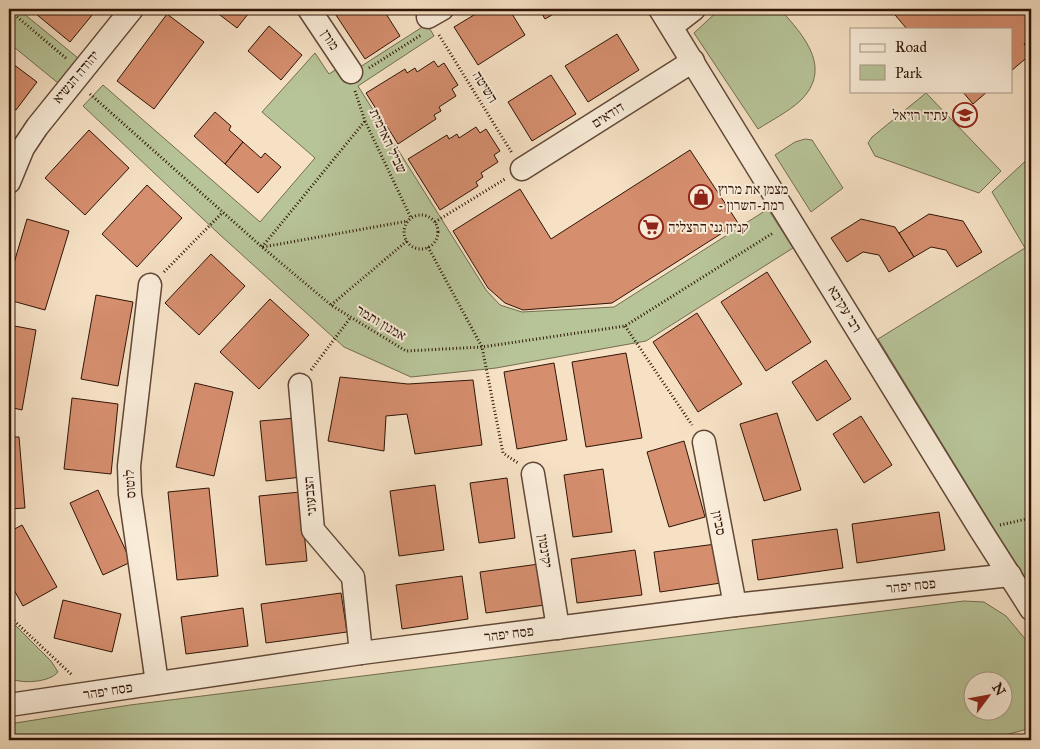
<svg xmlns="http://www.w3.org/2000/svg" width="1040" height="749" viewBox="0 0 1040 749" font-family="'IM FELL Great Primer','Frank Ruhl Libre',serif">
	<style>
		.green { fill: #b7c498; stroke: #736c4f; fill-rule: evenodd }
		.building { fill: #d58e6e; stroke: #2f1406 }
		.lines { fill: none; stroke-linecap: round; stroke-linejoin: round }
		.street-casing { stroke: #614736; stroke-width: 25 }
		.path { stroke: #2f1406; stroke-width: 3; stroke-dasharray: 1 2.5; stroke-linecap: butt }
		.street { stroke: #f9ecd9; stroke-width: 22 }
		.labels { text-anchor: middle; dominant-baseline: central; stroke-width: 4; stroke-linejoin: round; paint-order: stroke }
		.street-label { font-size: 14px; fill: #2f1406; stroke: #f9ecd9 }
		.poi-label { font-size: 14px; fill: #2f1406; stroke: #f9ecd9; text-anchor: start }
	</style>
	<rect width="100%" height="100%" fill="#f6e1c5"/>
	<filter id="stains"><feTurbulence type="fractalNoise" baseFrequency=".004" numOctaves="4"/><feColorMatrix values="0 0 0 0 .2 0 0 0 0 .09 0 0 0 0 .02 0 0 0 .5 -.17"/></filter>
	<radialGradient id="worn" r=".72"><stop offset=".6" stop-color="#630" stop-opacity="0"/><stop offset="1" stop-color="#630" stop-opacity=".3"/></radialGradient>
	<!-- green -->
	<g class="green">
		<path d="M9 9H18L78 58 58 83 9 43Z"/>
		<path d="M720 9H780C803 35 834 68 800 101 788 112 772 120 758 129L694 33Z"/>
		<path d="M427 24 434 36 358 86 486 290 500 305 522 312 614 307 768 209 793 248 646 341 496 368 411 377 344 347 219 234 83 106 103 85 260 222 315 158 262 112 315 53 329 74 340 67 346 76Z"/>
		<path d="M926 93 1001 171 979 193 875 156 868 143 872 137Z"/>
		<path d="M805 139 812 140 843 188 811 212 775 155 795 142Z"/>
		<path d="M1031 156V589L878 339 1025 248 992 192Z"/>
		<path d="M964 601 984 602 1006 616 1031 646V728L1009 734 965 740H9V724L130 705ZM972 682H1002V712H972Z"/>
		<path d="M9 619 51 661 58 672C49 683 20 684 9 678Z"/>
	</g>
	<!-- building -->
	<g class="building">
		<path d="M30 9H97L70 42Z"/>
		<path d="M212 9H252L237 28Z"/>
		<path d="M332 9H383L400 36 365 59Z"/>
		<path d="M484 9H509L525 35 478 65 454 27Z"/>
		<path d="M539 9H562L545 19Z"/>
		<path d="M890 9H996L999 12 1003 9H1031V37L1024 44 1031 54 1011 71V29H907Z"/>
		<path d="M167 14 204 42 154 109 117 81Z"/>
		<path d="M269 26 302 55 281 80 248 51Z"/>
		<path d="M617 34 639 70 588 102 565 66Z"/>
		<path d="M9 61 37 82 16 110 9 105Z"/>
		<path d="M434 61 438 67 444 63 458 85 452 89 456 96 439 107 441 111 434 115 436 119 398 144 366 93 405 69 407 73 415 68 417 72Z"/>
		<path d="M551 75 576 114 532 141 508 102Z"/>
		<path d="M962 91H988L973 104Z"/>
		<path d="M215 112 231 126 229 130 243 142 225 164 194 136Z"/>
		<path d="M476 127 480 133 486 129 500 151 494 155 498 162 481 173 483 177 476 182 478 186 440 210 408 159 447 135 449 139 457 134 459 138Z"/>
		<path d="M89 130 129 168 85 215 45 178Z"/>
		<path d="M243 142 261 158 265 153 281 167 258 193 225 164Z"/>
		<path d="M690 150 738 223 612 303 523 310 505 303 488 288 453 231 520 189 551 239Z"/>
		<path d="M147 185 182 218 137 267 102 234Z"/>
		<path d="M929 214 963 221 982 252 957 267 946 250 931 247 914 257 899 233Z"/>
		<path d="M27 219 69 231 45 310 9 300V280Z"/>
		<path d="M861 219 895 227 914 257 889 272 879 255 863 252 847 262 831 238Z"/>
		<path d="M211 254 245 286 199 335 165 303Z"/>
		<path d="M767 272 811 342 766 371 721 302Z"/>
		<path d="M96 295 133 302 118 386 81 379Z"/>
		<path d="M270 299 309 335 259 389 220 352Z"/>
		<path d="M697 313 742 384 698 412 653 342Z"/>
		<path d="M9 325 36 330 22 410 9 407Z"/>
		<path d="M626 353 642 438 586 447 572 362Z"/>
		<path d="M826 360 851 399 817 421 792 382Z"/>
		<path d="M554 363 567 440 517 449 504 372Z"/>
		<path d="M340 377 408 384 473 380 482 445 415 454 407 414 386 416 384 451 328 441Z"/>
		<path d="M195 383 233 392 214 476 176 467Z"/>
		<path d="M72 398 118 404 111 474 64 469Z"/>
		<path d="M777 413 801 490 764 501 740 424Z"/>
		<path d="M861 416 892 465 864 483 833 434Z"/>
		<path d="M296 418 302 477 266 481 260 421Z"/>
		<path d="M9 437H19L25 508 9 509Z"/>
		<path d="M684 441 705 517 669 527 647 452Z"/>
		<path d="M603 469 612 532 573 537 564 475Z"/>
		<path d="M507 478 515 538 479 543 470 483Z"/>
		<path d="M435 485 444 550 399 556 390 491Z"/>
		<path d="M209 488 218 576 177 580 168 492Z"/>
		<path d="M98 490 131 562 103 575 70 503Z"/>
		<path d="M300 492 307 561 266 565 259 496Z"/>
		<path d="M939 512 945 550 857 563 852 524Z"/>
		<path d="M22 525 57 587 23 606 9 581V532Z"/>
		<path d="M837 529 843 568 758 580 752 540Z"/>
		<path d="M716 544 721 583 660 592 654 552Z"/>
		<path d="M635 550 642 595 577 603 571 559Z"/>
		<path d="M539 564 545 605 486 613 480 572Z"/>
		<path d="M462 576 468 619 402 629 396 585Z"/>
		<path d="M341 593 347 632 266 643 261 604Z"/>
		<path d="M63 600 121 614 112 652 54 638Z"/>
		<path d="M243 608 248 646 186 654 181 617Z"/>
	</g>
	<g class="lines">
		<defs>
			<g id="street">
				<path d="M309 9 351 72"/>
				<path d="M660 9 980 529 1031 609"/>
				<path d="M428 17 442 9"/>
				<path d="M672 26 694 9"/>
				<path d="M522 169 693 61"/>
				<path d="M9 182 23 148 37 127 132 9"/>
				<path d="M150 285 129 466 130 494 157 683"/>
				<path d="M300 385 313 530 353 577 361 653"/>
				<path d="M704 442 735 605"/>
				<path d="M533 474 558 628"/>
				<path d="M9 705 361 653 735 605 1010 575"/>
			</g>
		</defs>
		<!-- street casing -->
		<use href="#street" class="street-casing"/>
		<!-- path -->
		<g class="path">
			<path d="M9 10 67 59"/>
			<path d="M439 35 512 153"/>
			<path d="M369 68 421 35"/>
			<path d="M355 91 365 121 411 218"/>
			<path d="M90 94 262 247 331 305 406 351 482 347 625 326 773 233"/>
			<circle cx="421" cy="232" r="17"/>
			<path d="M435 222 505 179"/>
			<path d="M262 247 365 121"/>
			<path d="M263 247 408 221"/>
			<path d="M428 247 482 347 503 453 518 463"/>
			<path d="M164 272 223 212"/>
			<path d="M331 305 407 241"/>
			<path d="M625 326 692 425"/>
			<path d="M311 370 351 317"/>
			<path d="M1000 525 1031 518"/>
			<path d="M9 616 72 675"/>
			<path d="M1021 740 1031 736"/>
		</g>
		<!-- street -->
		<use href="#street" class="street"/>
	</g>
	<!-- icons -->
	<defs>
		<symbol id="school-ring" viewBox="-11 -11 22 22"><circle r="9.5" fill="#f9ecd9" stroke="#8f2418" stroke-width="1.5"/><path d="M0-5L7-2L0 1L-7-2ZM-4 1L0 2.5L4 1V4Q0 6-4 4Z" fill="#8f2418"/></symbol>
		<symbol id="shop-ring" viewBox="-11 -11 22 22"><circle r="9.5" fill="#f9ecd9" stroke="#8f2418" stroke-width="1.5"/><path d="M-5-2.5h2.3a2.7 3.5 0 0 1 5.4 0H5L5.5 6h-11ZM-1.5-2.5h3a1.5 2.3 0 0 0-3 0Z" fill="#8f2418"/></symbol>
		<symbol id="supermarket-ring" viewBox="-11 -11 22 22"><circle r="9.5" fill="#f9ecd9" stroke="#8f2418" stroke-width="1.5"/><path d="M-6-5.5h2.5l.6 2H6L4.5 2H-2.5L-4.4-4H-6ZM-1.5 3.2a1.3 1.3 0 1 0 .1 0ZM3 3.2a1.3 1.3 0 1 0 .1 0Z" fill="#8f2418"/></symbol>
	</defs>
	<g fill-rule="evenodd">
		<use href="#school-ring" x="951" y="101" width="28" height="28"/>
		<use href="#shop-ring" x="687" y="183" width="28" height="28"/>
		<use href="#supermarket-ring" x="637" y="213" width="28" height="28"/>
	</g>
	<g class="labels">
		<!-- street labels -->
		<g class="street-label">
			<text transform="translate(330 40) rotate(57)">מורן</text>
			<text transform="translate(76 77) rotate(-50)">יהודה הנשיא</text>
			<text transform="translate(485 87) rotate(58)">השיטה</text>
			<text transform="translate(608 115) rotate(-32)">דודאים</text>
			<text transform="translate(388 141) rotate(65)">שביל האדמית</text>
			<text transform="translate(845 309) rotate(59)">רבי עקיבא</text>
			<text transform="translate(381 323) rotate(31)">אמנון ותמר</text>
			<text transform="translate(130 484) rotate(-94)">לוטוס</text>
			<text transform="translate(310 496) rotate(-95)">הצבעוני</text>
			<text transform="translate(719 523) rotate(79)">סביון</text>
			<text transform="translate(545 551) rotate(81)">יקינטון</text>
			<text transform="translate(911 586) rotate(-6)">פסח יפהר</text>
			<text transform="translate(509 634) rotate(-7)">פסח יפהר</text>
			<text transform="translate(108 691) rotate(-9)">פסח יפהר</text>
		</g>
		<!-- poi labels -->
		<g class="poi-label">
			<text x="948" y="115" text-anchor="end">עתיד רזיאל</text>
			<text x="718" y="189">מצמן את מרוץ<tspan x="718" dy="16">- רמת-השרון</tspan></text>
			<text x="668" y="227">קניון גני הרצליה</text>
		</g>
	</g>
	<!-- margin -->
	<rect width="1040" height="749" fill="none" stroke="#f6e1c5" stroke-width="30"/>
	<rect x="10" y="10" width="1020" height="729" fill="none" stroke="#2f1406" stroke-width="2.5"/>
	<rect x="15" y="15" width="1010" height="719" fill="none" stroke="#2f1406"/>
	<!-- legend -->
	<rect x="850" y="28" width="162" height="65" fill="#f9ecd9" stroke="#a89685"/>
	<rect x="860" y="44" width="25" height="8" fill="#f9ecd9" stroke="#a89685"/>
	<text x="895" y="52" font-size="15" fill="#2f1406">Road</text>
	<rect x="860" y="65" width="25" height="15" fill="#b7c498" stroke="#a89685"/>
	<text x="895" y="78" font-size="15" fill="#2f1406">Park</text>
	<!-- north arrow -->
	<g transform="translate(988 696) rotate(58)"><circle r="24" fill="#f9ecd9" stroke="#a89685"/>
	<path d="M0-4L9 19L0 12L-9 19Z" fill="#8f2418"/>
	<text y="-8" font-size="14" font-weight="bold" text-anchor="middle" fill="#2f1406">N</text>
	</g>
	<rect width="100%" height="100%" filter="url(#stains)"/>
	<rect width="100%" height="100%" fill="url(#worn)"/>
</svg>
